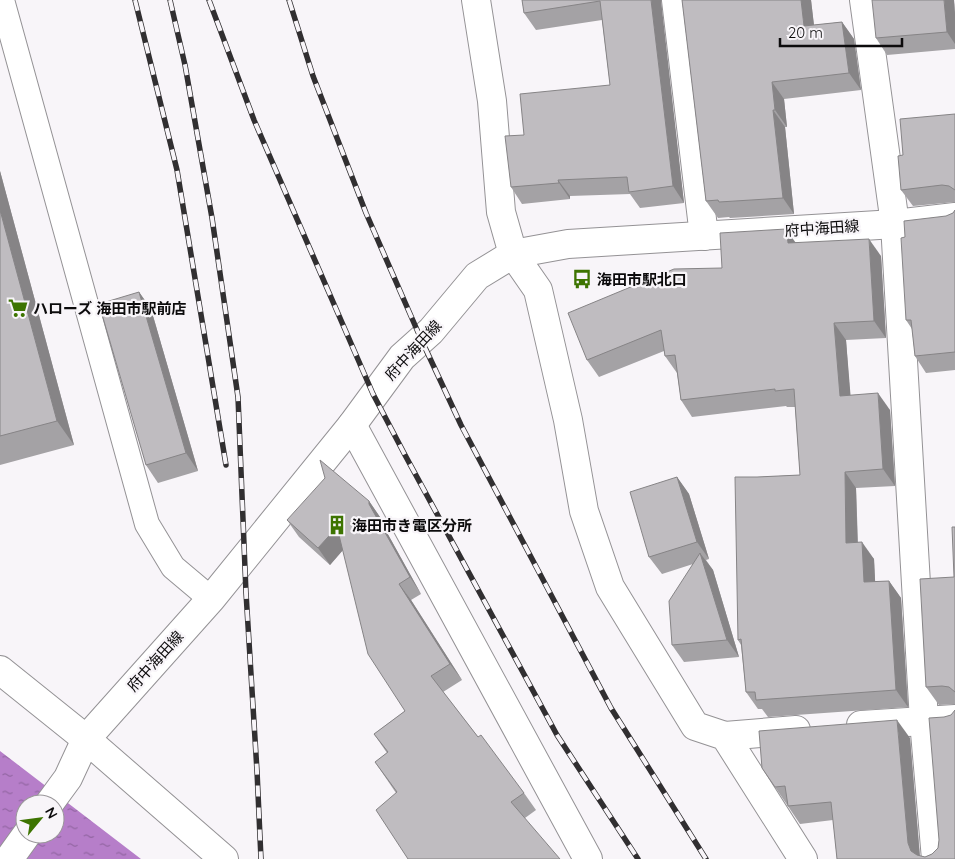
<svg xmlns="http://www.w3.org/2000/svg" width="955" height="859" viewBox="0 0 955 859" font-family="Quicksand,'Noto Sans JP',sans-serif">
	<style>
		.water { fill: url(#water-ripples); fill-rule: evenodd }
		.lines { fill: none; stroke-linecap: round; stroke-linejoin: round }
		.service-casing { stroke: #949295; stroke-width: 26 }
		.minor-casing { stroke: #949295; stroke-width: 30 }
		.secondary-casing { stroke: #949295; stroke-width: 30 }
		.service { stroke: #fff; stroke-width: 24 }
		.minor { stroke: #fff; stroke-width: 28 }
		.secondary { stroke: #fff; stroke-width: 28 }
		.rail-casing { stroke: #312f31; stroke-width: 5.5 }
		.rail { stroke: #f8f5f9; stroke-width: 4; stroke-dasharray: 11; stroke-linecap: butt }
		.wall { fill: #a4a2a5 }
		.shaded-wall { fill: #868486 }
		.building { fill: #bfbcc0; stroke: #868486 }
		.labels { text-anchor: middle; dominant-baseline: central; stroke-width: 4.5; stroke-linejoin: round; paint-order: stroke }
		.street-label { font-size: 15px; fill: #0c0b0c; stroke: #f8f5f9 }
		.poi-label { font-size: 15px; font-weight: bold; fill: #0c0b0c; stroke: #f8f5f9; text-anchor: start }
	</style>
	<defs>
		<pattern id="water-ripples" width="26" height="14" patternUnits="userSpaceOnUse" patternTransform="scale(1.25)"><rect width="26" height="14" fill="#b67ec9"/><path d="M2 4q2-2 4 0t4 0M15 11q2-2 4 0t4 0" fill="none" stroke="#9265a2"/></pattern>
	</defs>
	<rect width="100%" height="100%" fill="#f8f5f9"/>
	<!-- water -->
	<path class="water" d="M0 751 141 859H0ZM25 804H55V834H25Z"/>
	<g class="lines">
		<defs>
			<path id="service" d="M2 0 147 524 173 567 211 599"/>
			<g id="minor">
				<path d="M476 0 492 101 501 212 513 254 538 290 568 420 584 511 610 587 695 726 725 736 803 859"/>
				<path d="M676 0 704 236"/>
				<path d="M864 0 895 224 924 721 936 859"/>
				<path d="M352 425 588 859"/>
				<path d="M861 725 955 719"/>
				<path d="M725 736 796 730"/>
				<path d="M86 739 224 859"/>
			</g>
			<g id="secondary">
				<path d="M0 670 86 739"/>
				<path d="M49 804 68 778 86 739 211 599 352 425 402 357 431 331 477 276 513 254 568 244 895 224 955 217"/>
				<path d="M9 859 27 834"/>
			</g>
		</defs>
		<!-- service casing -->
		<use href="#service" class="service-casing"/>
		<!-- minor casing -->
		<use href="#minor" class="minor-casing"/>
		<!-- secondary casing -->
		<use href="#secondary" class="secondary-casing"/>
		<!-- service -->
		<use href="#service" class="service"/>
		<!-- minor -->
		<use href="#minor" class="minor"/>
		<!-- secondary -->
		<use href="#secondary" class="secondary"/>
		<defs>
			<g id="rail">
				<path d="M135 0 177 170 226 465"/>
				<path d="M170 0 185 65 212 218 238 397 246 593 257 771 261 859"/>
				<path d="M209 0 254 120 373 394 405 455 557 735 638 859"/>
				<path d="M289 0 313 76 366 213 421 339 461 425 611 708 706 859"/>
			</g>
		</defs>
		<!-- rail casing -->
		<use href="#rail" class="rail-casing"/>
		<!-- rail -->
		<use href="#rail" class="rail"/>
	</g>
	<!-- wall -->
	<g class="wall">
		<path d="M522 0 660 2 684 203 640 208 630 194 570 196V199L522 204 511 187 524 135 610 85 602 20 536 30 524 13Z"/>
		<path d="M682 0H811L814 25 842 22 854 39 861 90 784 99 787 127H785L794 214 730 218 729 217 718 218 706 201Z"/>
		<path d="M954 0 955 14V49L887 55 876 38Z"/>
		<path d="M955 114V202L913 206 901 190 903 155Z"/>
		<path d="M0 171 74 445 0 465Z"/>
		<path d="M955 210V370L926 373 915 356 912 329 906 320 905 237 953 213Z"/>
		<path d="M796 242 881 256 886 338 846 340 850 395 890 410 895 486 856 488 858 542 874 559 875 582 889 581 901 598 908 707 768 717 762 709H758L746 692 741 645 738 640 757 477 800 475 795 407H787L786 406 692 417 681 400 677 373 665 356 664 351 599 377 587 360 722 268Z"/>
		<path d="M139 292 151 309 198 471 158 483 146 465Z"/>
		<path d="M677 477 689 494 709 559 706 560 713 570 739 657 684 662 672 645 693 564 662 574 649 557Z"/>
		<path d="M369 501 380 517V520L421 594 411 600 462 680 443 692 478 737 524 793 536 810 525 818 396 793 375 762 387 753 374 734 405 711 343 550 330 565 299 537 287 520Z"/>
		<path d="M955 527V704L939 705 926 687 954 577Z"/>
		<path d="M944 717 955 859H837L833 820 800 824 775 787 910 738 920 856 925 857 932 854 938 848 939 840Z"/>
	</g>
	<!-- shaded-wall -->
	<g class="shaded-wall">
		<path d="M651 0H661L684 203 673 186Z"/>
		<path d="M801 0H811L816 43 804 26Z"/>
		<path d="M944 0H954L955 14V44L947 32Z"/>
		<path d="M842 22 854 39 861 90 849 73Z"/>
		<path d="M772 82 784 99 787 127 775 110Z"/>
		<path d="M773 110 785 127 794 214 783 198Z"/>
		<path d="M0 171 74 445 57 421 0 210Z"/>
		<path d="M558 180 570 196V199L559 183Z"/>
		<path d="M786 229 798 246 788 243Z"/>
		<path d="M869 239 881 256 886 338 874 321Z"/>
		<path d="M139 292 151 309 198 471 186 453Z"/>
		<path d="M834 323 846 340 852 413 840 396Z"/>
		<path d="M878 393 890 410 895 486 883 469Z"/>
		<path d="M845 472 856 488 858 560 846 543Z"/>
		<path d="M677 477 689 494 709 559 697 542Z"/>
		<path d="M369 501 380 517V520L421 594 410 577 369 504Z"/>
		<path d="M337 527 349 543 330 565 318 548Z"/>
		<path d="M862 542 874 559 876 599 864 582Z"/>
		<path d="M700 553 713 570 739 657 727 640Z"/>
		<path d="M889 581 901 598 908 707 896 690Z"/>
		<path d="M399 584 411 600 462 680 450 664Z"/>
		<path d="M897 720 910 738 920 859 911 851 908 843Z"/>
	</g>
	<!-- building -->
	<g class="building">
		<path d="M522 0H651L673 186 629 192 627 177 558 180 559 183 511 187 505 136 524 135 520 94 610 85 600 1 524 13Z"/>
		<path d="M682 0H801L804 26 842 22 849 73 772 82 775 110H773L783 198 719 202 718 200 706 201Z"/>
		<path d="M872 0H944L947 32 876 38Z"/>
		<path d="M955 114V190L949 186 942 185 901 190 898 156 903 155 900 119Z"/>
		<path d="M0 210 57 421 0 436Z"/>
		<path d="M955 210V352L915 356 911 320H906L901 238 905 237 904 221 946 216 953 213Z"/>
		<path d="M786 229 788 243 869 239 874 321 834 323 840 396 878 393 883 469 845 472 846 543 862 542 864 582 889 581 896 690 756 700 755 692H746L741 639 738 640 735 477H757L800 475 794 389 775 391V389L681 400 675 355 665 356 661 330 587 360 568 313 674 269 722 268 720 233Z"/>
		<path d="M139 292 186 453 146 465 99 304Z"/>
		<path d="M320 460 369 501V504L410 577 399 584 450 664 431 676 478 737 481 735 524 793 511 802 560 859H408L376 810 397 792 375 762 388 752 374 734 405 711 368 654 337 527 318 548 287 520 325 478Z"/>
		<path d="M677 477 697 542 649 557 630 492Z"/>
		<path d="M952 527H955V692L949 687 942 686 926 687 920 579 954 577Z"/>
		<path d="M700 553 727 640 672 645 669 601Z"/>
		<path d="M955 710V859H837L831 802 788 806 785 786 775 787 762 768 759 731 897 720 908 843 911 851 917 855 925 857 932 854 938 848 939 840 929 718 944 717 951 715Z"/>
	</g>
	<!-- icons -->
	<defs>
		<symbol id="bus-bare" viewBox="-9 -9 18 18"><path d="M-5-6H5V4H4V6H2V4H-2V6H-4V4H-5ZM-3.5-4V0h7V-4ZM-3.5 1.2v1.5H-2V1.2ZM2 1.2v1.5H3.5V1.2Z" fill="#3d7401" stroke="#f8f5f9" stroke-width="2.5" paint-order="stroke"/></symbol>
		<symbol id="supermarket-bare" viewBox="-9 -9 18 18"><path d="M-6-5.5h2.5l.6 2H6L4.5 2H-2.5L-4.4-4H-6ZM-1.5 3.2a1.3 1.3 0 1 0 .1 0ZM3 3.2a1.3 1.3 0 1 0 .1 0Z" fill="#3d7401" stroke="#f8f5f9" stroke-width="2.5" paint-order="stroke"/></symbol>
		<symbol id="building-bare" viewBox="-9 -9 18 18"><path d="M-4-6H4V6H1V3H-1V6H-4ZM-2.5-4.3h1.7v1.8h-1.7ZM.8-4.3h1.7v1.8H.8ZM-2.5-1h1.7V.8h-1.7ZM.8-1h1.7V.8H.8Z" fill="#3d7401" stroke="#f8f5f9" stroke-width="2.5" paint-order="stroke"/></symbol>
	</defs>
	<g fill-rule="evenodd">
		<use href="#bus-bare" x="568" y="265" width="28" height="28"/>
		<use href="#supermarket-bare" x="4" y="294" width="28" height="28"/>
		<use href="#building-bare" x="323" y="511" width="28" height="28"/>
	</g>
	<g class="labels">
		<!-- street labels -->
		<g class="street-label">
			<text transform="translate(822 228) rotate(-4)">府中海田線</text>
			<text transform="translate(413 350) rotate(-47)">府中海田線</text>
			<text transform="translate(155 661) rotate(-48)">府中海田線</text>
		</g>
		<!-- poi labels -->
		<g class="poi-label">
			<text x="597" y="279">海田市駅北口</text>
			<text x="33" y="308">ハローズ 海田市駅前店</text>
			<text x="352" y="525">海田市き電区分所</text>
		</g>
	</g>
	<!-- north arrow -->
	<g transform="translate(40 819) rotate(61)"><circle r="24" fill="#f8f5f9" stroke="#9a979a"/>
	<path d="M0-4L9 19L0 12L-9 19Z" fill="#3d7401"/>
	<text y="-8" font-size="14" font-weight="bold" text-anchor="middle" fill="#0c0b0c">N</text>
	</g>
	<!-- scale -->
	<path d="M780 38v8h122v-8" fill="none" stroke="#0c0b0c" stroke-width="2.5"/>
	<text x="788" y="38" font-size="15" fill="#0c0b0c" stroke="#f8f5f9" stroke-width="4" paint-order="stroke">20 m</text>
</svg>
